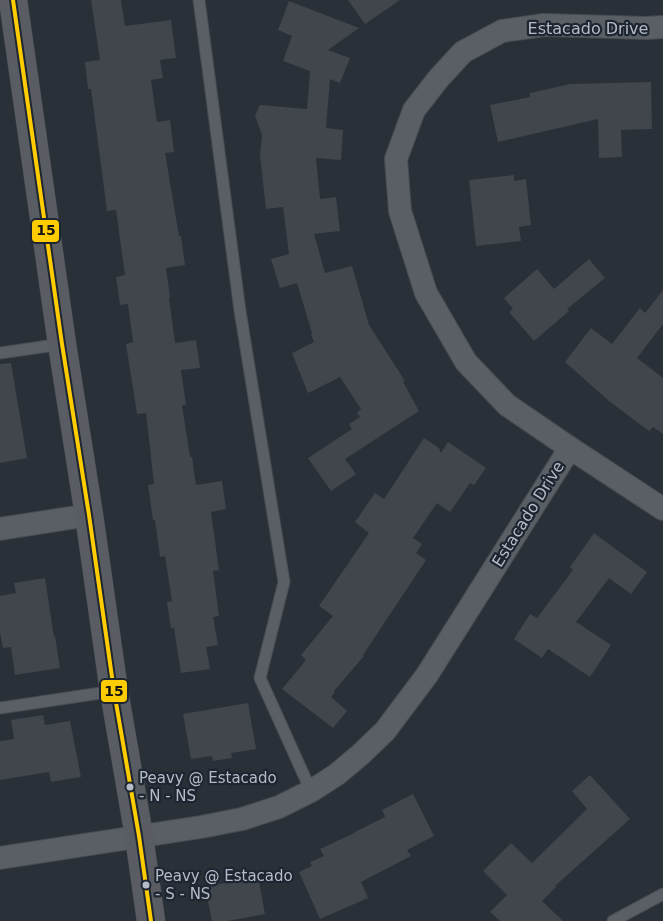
<svg xmlns="http://www.w3.org/2000/svg" width="663" height="921" viewBox="0 0 663 921" font-family="'DejaVu Sans',sans-serif">
	<style>
		.building { fill: #41454c }
		.lines { fill: none; stroke-linecap: round; stroke-linejoin: round }
		.lane-casing { stroke: #484c52; stroke-width: 13 }
		.street-casing { stroke: #484c52; stroke-width: 24 }
		.secondary-casing { stroke: #484c52; stroke-width: 29 }
		.lane { stroke: #5a5e65; stroke-width: 11 }
		.street { stroke: #5a5e65; stroke-width: 22 }
		.secondary { stroke: #595d63; stroke-width: 28 }
		.bus-1-casing { stroke: #1e2631; stroke-width: 8 }
		.bus-1 { stroke: #fc0; stroke-width: 4 }
		.bus-dot { fill: #b5bcc7; stroke: #1e2631; stroke-width: 2 }
		.labels { text-anchor: middle; dominant-baseline: central; stroke-width: 4.5; stroke-linejoin: round; paint-order: stroke }
		.bus-label { font-size: 15px; fill: #b5bcc7; stroke: #1e2631; text-anchor: start }
		.street-label { font-size: 16px; fill: #b5bcc7; stroke: #1e2631 }
		.line-badge { stroke: #1e2631; stroke-width: 2 }
		.pale-badge-label { font-size: 14px; text-anchor: middle; font-weight: bold; fill: #111 }
	</style>
	<rect width="100%" height="100%" fill="#2a3037"/>
	<!-- building -->
	<g class="building">
		<path d="M91 0H121L125 26 171 20 176 58 160 60 163 78 151 80 157 122 170 120 174 152 165 153 179 236H181L185 265 166 268 170 297 169 298 175 343 196 340 200 368 181 370 186 405H182L190 457H192L196 485 222 481 226 509 211 512 219 570 213 571 219 616 213 617 218 645 206 647 210 669 181 673 174 628H171L167 602 172 601 165 556 160 557 155 520H153L148 485 154 484 146 413 137 414 126 344 133 342 128 304 120 305 116 277 125 275 116 210 107 211 91 89H88L85 62 100 60Z"/>
		<path d="M348 0H400L365 24Z"/>
		<path d="M289 1 359 28 328 50 350 58 340 83 330 79 326 128 343 130 341 160 316 158 320 199 336 197 340 231 314 234 325 273 352 266 369 325 405 381 403 382 419 411 345 459 356 474 331 491 308 458 352 429 349 424 360 417 357 413 361 409 340 377 308 393 292 353 314 342 311 334 312 333 297 283 280 288 271 259 289 254 283 207 266 209 260 156 262 135 255 115 260 105 307 109 310 71 283 61 292 36 278 30Z"/>
		<path d="M651 82 652 129 621 130 622 157 599 158 598 119 498 142 490 105 530 97V93L570 84Z"/>
		<path d="M514 175V181L526 179 531 225 519 227 521 241 476 246 469 180Z"/>
		<path d="M589 259 605 278 567 309 569 311 534 341 509 312 513 309 504 298 537 269 554 289Z"/>
		<path d="M663 290V324L637 358 663 378V434L653 427 649 431 609 401 565 362 591 328 612 344 640 308 645 313Z"/>
		<path d="M11 363 27 458 0 463V364Z"/>
		<path d="M424 438 439 448 441 453 448 442 486 468 474 485 470 483 450 512 437 503 413 538 422 544 416 553 426 560 363 655 364 656 334 691 335 692 331 697 347 711 333 728 282 689 306 660 301 655 333 616 319 606 369 533 355 522 375 493 384 499Z"/>
		<path d="M594 533 647 572 631 594 609 578 576 622 611 645 590 677 548 649 542 658 514 639 530 614 537 618 573 570 570 567Z"/>
		<path d="M45 578 54 637 55 636 60 668 15 675 11 647 3 648 0 632V596L16 593 14 583Z"/>
		<path d="M248 703 256 749 231 753 232 758 213 761 212 756 191 759 183 714Z"/>
		<path d="M43 715 45 725 70 721 81 777 51 782 49 772 0 780V741L14 739 11 720Z"/>
		<path d="M590 775 630 819 555 886 556 887 542 901 563 921H500L490 912 507 895 483 871 511 843 532 863 587 809 572 791Z"/>
		<path d="M413 794 434 836 407 850 411 856 361 882 368 898 320 919 299 872 312 866 310 862 324 856 320 849 356 832H355L385 817 382 810Z"/>
		<path d="M258 876 265 914 228 921H212L205 887Z"/>
	</g>
	<g class="lines">
		<defs>
			<g id="lane">
				<path d="M199 0 240 311 284 582 260 678 311 791"/>
				<path d="M0 353 62 344"/>
				<path d="M0 708 114 691"/>
				<path d="M613 921 663 894"/>
			</g>
			<g id="street">
				<path d="M663 27 646 28 544 25 502 31 463 52 439 78 414 110 396 159 400 211 426 293 466 362 507 405 570 448 663 509"/>
				<path d="M0 529 89 515"/>
				<path d="M0 858 201 827 242 819 279 807 311 791 336 775 360 755 385 731 427 675 570 448"/>
			</g>
			<path id="secondary" d="M13 0 62 344 89 515 114 691 139 836 151 921"/>
		</defs>
		<!-- lane casing -->
		<use href="#lane" class="lane-casing"/>
		<!-- street casing -->
		<use href="#street" class="street-casing"/>
		<!-- secondary casing -->
		<use href="#secondary" class="secondary-casing"/>
		<!-- lane -->
		<use href="#lane" class="lane"/>
		<!-- street -->
		<use href="#street" class="street"/>
		<!-- secondary -->
		<use href="#secondary" class="secondary"/>
		<defs>
			<path id="bus-1" d="M13 0 62 344 89 515 114 691 139 836 151 921"/>
		</defs>
		<!-- bus-1 casing -->
		<use href="#bus-1" class="bus-1-casing"/>
		<!-- bus-1 -->
		<use href="#bus-1" class="bus-1"/>
	</g>
	<!-- markers -->
	<g class="bus-dot">
		<circle cx="130" cy="787" r="4.5"/>
		<circle cx="146" cy="885" r="4.5"/>
	</g>
	<g class="labels">
		<!-- bus labels -->
		<g class="bus-label">
			<text x="139" y="778">Peavy @ Estacado<tspan x="139" dy="18">- N - NS</tspan></text>
			<text x="155" y="876">Peavy @ Estacado<tspan x="155" dy="18">- S - NS</tspan></text>
		</g>
		<!-- street labels -->
		<g class="street-label">
			<text x="588" y="28">Estacado Drive</text>
			<text transform="translate(528 514) rotate(-58)">Estacado Drive</text>
		</g>
	</g>
	<g class="line-badge">
		<rect x="31" y="219" width="29" height="24" rx="5" fill="#fc0"/>
		<rect x="100" y="679" width="28" height="24" rx="5" fill="#fc0"/>
	</g>
	<g class="pale-badge-label">
		<text x="46" y="235">15</text>
		<text x="114" y="696">15</text>
	</g>
</svg>
